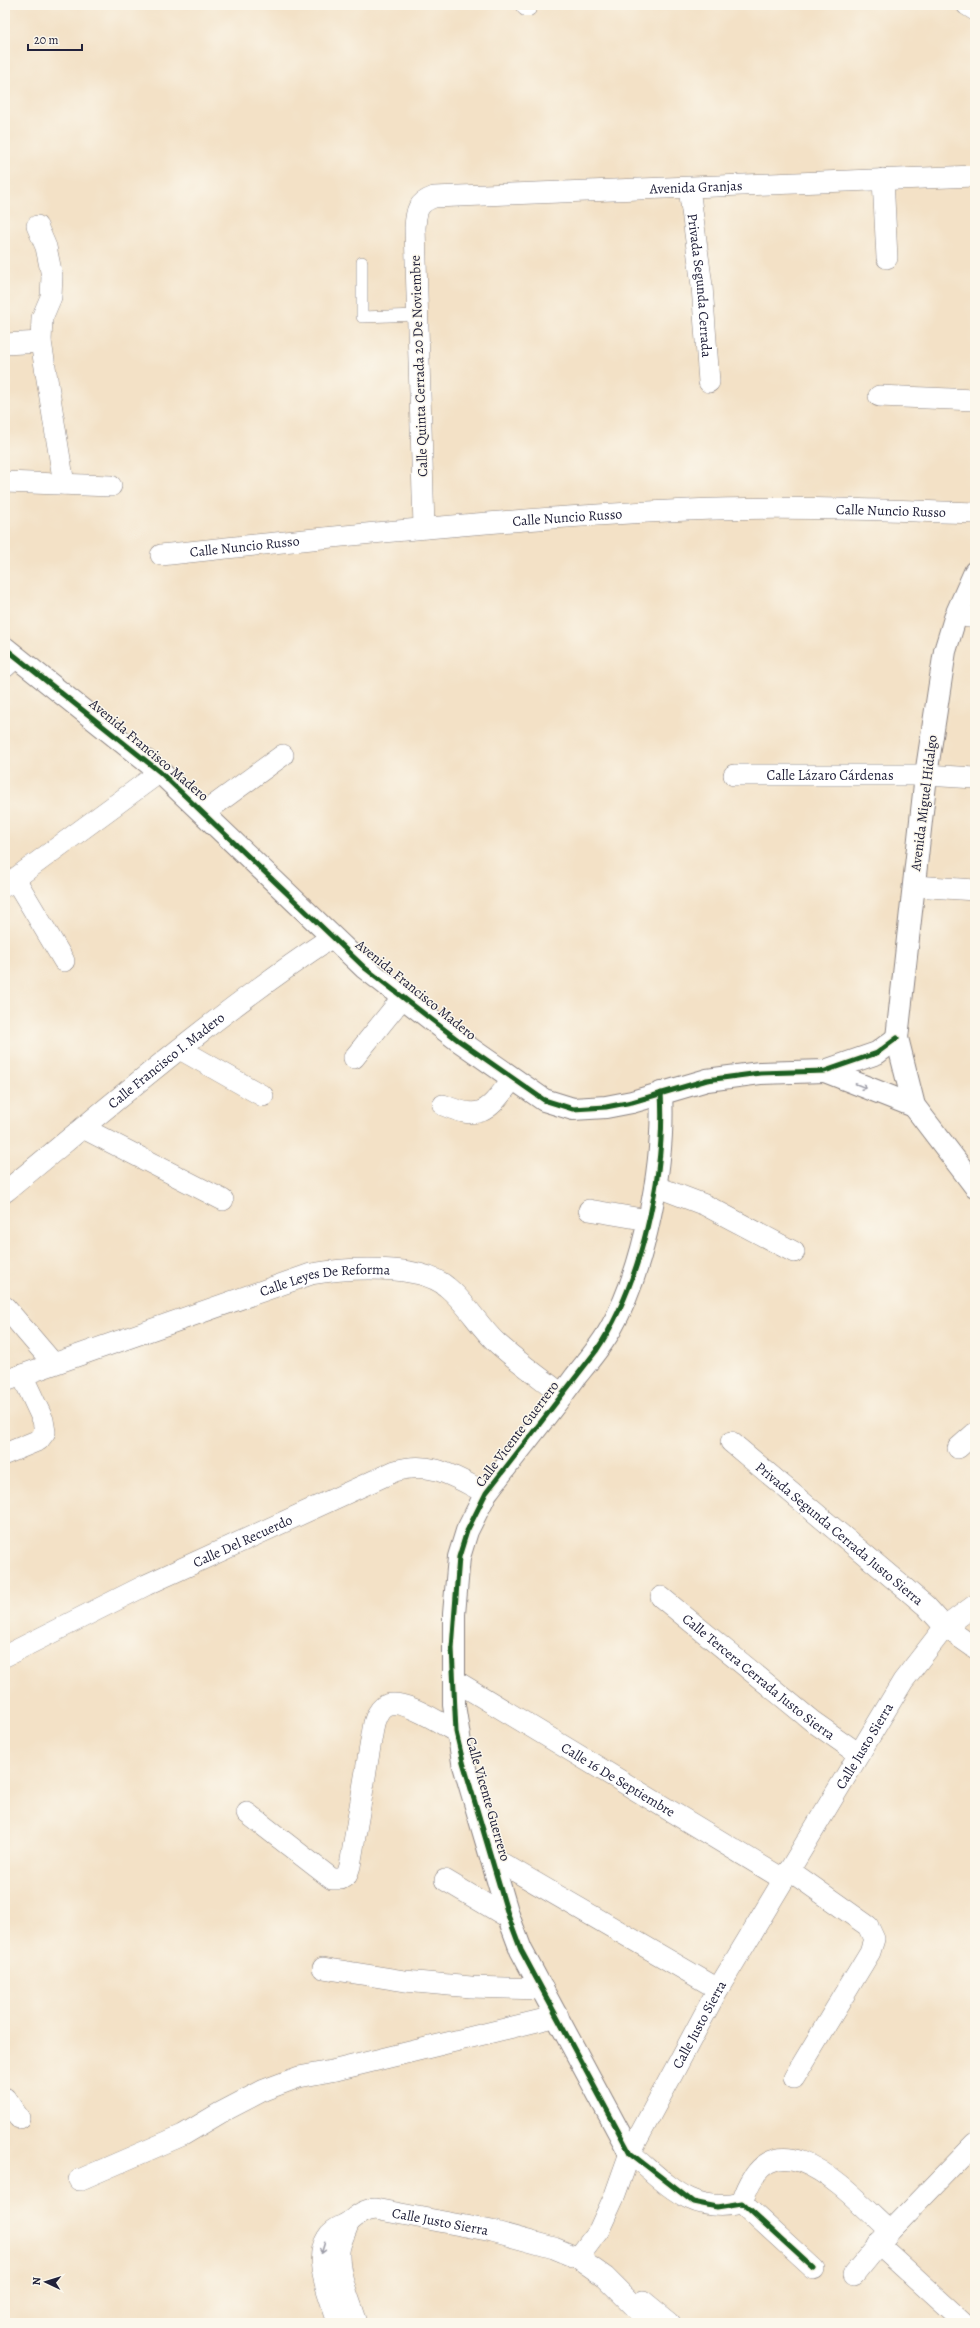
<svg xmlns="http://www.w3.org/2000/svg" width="980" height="2328" viewBox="0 0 980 2328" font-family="Alegreya,serif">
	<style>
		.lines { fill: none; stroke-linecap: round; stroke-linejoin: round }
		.service-casing { stroke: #8a8280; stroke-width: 12 }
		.minor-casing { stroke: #8a8280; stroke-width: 22 }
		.tertiary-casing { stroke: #8a8280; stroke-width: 24 }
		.service { stroke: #fff; stroke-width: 11 }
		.minor { stroke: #fff; stroke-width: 21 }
		.tertiary { stroke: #fff; stroke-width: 22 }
		.cycleway-casing { stroke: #fbf7ec; stroke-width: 8 }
		.cycleway { stroke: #1b5e20; stroke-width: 5 }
		.oneway { stroke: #9c9ca7 }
		.labels { text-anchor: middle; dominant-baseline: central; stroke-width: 3; stroke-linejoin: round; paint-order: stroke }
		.street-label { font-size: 14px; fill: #22223b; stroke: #fbf7ec }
	</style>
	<rect width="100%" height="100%" fill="#fbf7ec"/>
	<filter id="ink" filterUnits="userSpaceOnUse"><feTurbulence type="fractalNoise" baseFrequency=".025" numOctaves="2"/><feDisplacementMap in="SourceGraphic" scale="8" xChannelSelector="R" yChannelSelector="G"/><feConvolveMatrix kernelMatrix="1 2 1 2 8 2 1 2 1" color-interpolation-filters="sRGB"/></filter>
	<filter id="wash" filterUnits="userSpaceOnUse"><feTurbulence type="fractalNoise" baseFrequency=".012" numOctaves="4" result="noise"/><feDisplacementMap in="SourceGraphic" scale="16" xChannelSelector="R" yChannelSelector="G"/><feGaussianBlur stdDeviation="0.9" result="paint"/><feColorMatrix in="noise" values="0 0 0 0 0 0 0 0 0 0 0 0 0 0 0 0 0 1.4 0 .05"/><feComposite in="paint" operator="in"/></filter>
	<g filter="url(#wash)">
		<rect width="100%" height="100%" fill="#f3e1c6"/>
	</g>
	<g filter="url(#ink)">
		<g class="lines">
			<defs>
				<path id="service" d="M362 262V317L418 315"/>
				<g id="minor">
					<path d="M526 5 527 6"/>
					<path d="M967 5 975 10"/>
					<path d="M883 179 887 258"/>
					<path id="s1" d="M689 188 702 286 709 382"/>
					<path d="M37 226 46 247 52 276 51 297 42 318 41 342 64 484"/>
					<path d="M5 344 41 342"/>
					<path d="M879 396 975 400"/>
					<path d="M5 482 111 486"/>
					<path id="s2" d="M424 527 415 228C416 211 417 203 434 197L975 176"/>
					<path id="s3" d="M161 555C336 536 512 518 688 510 784 506 879 510 975 513"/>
					<path d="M956 615 975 618"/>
					<path d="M5 667 16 657"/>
					<path id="s4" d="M734 775H926L975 778"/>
					<path d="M205 812 283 755"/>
					<path d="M15 879 64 961"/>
					<path d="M5 886 160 772"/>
					<path d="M914 886 975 890"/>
					<path d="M180 1049 263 1096"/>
					<path d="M354 1058 403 997"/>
					<path d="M443 1105C483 1122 488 1110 512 1080"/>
					<path d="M83 1128 223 1200"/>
					<path d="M655 1186 705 1205 794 1252"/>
					<path id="s5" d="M5 1192C112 1104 217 1013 332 937"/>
					<path d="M589 1210 648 1220"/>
					<path d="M5 1307 53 1363"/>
					<path id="s6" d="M5 1381 311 1274C345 1268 420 1263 447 1287 467 1303 479 1327 498 1344 518 1362 541 1378 563 1395"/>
					<path id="s7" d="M731 1442 926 1606 945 1627 975 1648"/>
					<path d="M958 1448 975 1433"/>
					<path d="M5 1454 39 1440 45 1432 43 1420 22 1375"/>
					<path id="s8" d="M661 1597 812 1721 859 1754"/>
					<path id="s9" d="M5 1656 146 1585 395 1471C432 1460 454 1477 486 1493"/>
					<path id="s10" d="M454 1680 783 1879"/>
					<path d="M247 1813 332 1879H341L347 1875 350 1866 374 1723C376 1717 378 1711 383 1707 399 1695 440 1723 456 1732"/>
					<path d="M491 1857 718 1989"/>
					<path d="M789 1870 868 1926 874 1939 870 1952 794 2078"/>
					<path d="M445 1880 509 1918"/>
					<path d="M323 1968 405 1981 471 1987 543 1989"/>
					<path d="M5 2098 19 2118"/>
					<path d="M630 2153C667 2183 690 2215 742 2203L814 2269"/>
					<path d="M79 2180 183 2135 220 2113 264 2090 299 2077 336 2070 558 2016"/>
					<path d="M742 2203C772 2105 849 2194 890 2231"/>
					<path d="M349 2222C346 2231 340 2242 339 2251 338 2276 350 2300 357 2323"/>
					<path d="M878 2244 965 2323"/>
					<path id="s11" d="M578 2258 599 2230 615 2195 630 2153 718 1989 903 1681 945 1627 975 1605"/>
					<path d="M854 2275 890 2231 975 2143"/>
					<path d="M643 2301 670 2323"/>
					<path id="s12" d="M338 2323C331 2298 312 2262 327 2238 332 2229 341 2227 349 2222 358 2215 363 2210 375 2209L492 2231 554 2248 578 2258 605 2277 651 2323"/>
				</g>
				<g id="tertiary">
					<path d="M975 572 956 615 945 651 926 775 897 1038 914 1106 975 1186"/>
					<path d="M5 648 160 772 365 968 458 1040 544 1100 573 1109 606 1107 632 1102 707 1080 760 1073 825 1071 877 1053 897 1038"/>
					<path d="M825 1071 914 1106"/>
					<path d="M630 2153 521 1950 509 1918 463 1762 454 1705V1614L459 1557 467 1531 486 1493C515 1454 547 1416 576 1376 588 1361 601 1346 610 1330 645 1269 665 1162 661 1093"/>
				</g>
			</defs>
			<!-- service casing -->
			<use href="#service" class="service-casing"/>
			<!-- minor casing -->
			<use href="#minor" class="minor-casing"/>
			<!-- tertiary casing -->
			<use href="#tertiary" class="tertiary-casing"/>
			<!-- service -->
			<use href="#service" class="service"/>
			<!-- minor -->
			<use href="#minor" class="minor"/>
			<!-- tertiary -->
			<use href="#tertiary" class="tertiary"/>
			<defs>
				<g id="cycleway">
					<path d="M5 648 160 772 365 968 458 1040 544 1100 573 1109 606 1107 632 1102 707 1080 760 1073 825 1071 877 1053 897 1038"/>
					<path d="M661 1093C666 1173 641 1285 596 1351L486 1493 467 1531 459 1557 452 1648 456 1732 463 1762 509 1918 521 1950 630 2153 693 2202 717 2207 742 2203 814 2269"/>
				</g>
			</defs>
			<!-- cycleway casing -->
			<use href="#cycleway" class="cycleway-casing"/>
			<!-- cycleway -->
			<use href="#cycleway" class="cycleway"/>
		</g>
		<!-- one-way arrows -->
		<defs><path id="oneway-shaft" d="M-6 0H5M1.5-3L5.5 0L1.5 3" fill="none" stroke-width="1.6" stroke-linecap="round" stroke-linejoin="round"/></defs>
		<g class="oneway">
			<use href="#oneway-shaft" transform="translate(861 1086) rotate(22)"/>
			<use href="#oneway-shaft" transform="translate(323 2248) rotate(107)"/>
		</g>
	</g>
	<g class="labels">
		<!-- street labels -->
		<g class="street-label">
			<text stroke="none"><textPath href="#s2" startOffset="601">Avenida Granjas</textPath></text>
			<text stroke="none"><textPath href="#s1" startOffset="98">Privada Segunda Cerrada</textPath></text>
			<text transform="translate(419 366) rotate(-92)">Calle Quinta Cerrada 20 De Noviembre</text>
			<text stroke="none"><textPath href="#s3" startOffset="732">Calle Nuncio Russo</textPath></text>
			<text stroke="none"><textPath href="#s3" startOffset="408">Calle Nuncio Russo</textPath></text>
			<text stroke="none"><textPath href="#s3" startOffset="84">Calle Nuncio Russo</textPath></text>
			<text transform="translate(149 750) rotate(40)">Avenida Francisco Madero</text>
			<text stroke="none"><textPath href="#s4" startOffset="96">Calle Lázaro Cárdenas</textPath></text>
			<text transform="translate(924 803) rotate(-83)">Avenida Miguel Hidalgo</text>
			<text transform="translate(416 990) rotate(39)">Avenida Francisco Madero</text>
			<text stroke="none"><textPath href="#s5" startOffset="208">Calle Francisco I. Madero</textPath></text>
			<text stroke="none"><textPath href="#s6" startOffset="337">Calle Leyes De Reforma</textPath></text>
			<text transform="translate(517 1434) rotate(-53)">Calle Vicente Guerrero</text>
			<text stroke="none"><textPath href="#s7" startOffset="142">Privada Segunda Cerrada Justo Sierra</textPath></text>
			<text stroke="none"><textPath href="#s9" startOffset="264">Calle Del Recuerdo</textPath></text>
			<text stroke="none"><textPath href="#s8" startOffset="126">Calle Tercera Cerrada Justo Sierra</textPath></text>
			<text stroke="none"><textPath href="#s11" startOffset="588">Calle Justo Sierra</textPath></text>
			<text stroke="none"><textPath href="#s10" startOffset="192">Calle 16 De Septiembre</textPath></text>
			<text transform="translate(488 1799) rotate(74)">Calle Vicente Guerrero</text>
			<text stroke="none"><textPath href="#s11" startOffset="264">Calle Justo Sierra</textPath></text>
			<text stroke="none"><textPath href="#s12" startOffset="212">Calle Justo Sierra</textPath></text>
		</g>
	</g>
	<!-- margin -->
	<rect width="980" height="2328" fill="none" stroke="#fbf7ec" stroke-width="20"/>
	<!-- north arrow -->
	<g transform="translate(46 2282) rotate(274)" stroke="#fbf7ec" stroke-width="3" paint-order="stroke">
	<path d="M0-3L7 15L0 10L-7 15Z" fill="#22223b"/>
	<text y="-6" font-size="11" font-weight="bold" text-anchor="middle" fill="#22223b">N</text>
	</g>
	<!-- scale -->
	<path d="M28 44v6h54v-6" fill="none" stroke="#22223b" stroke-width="2"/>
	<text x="34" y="44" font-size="12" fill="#22223b" stroke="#fbf7ec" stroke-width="3" paint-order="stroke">20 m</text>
</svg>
